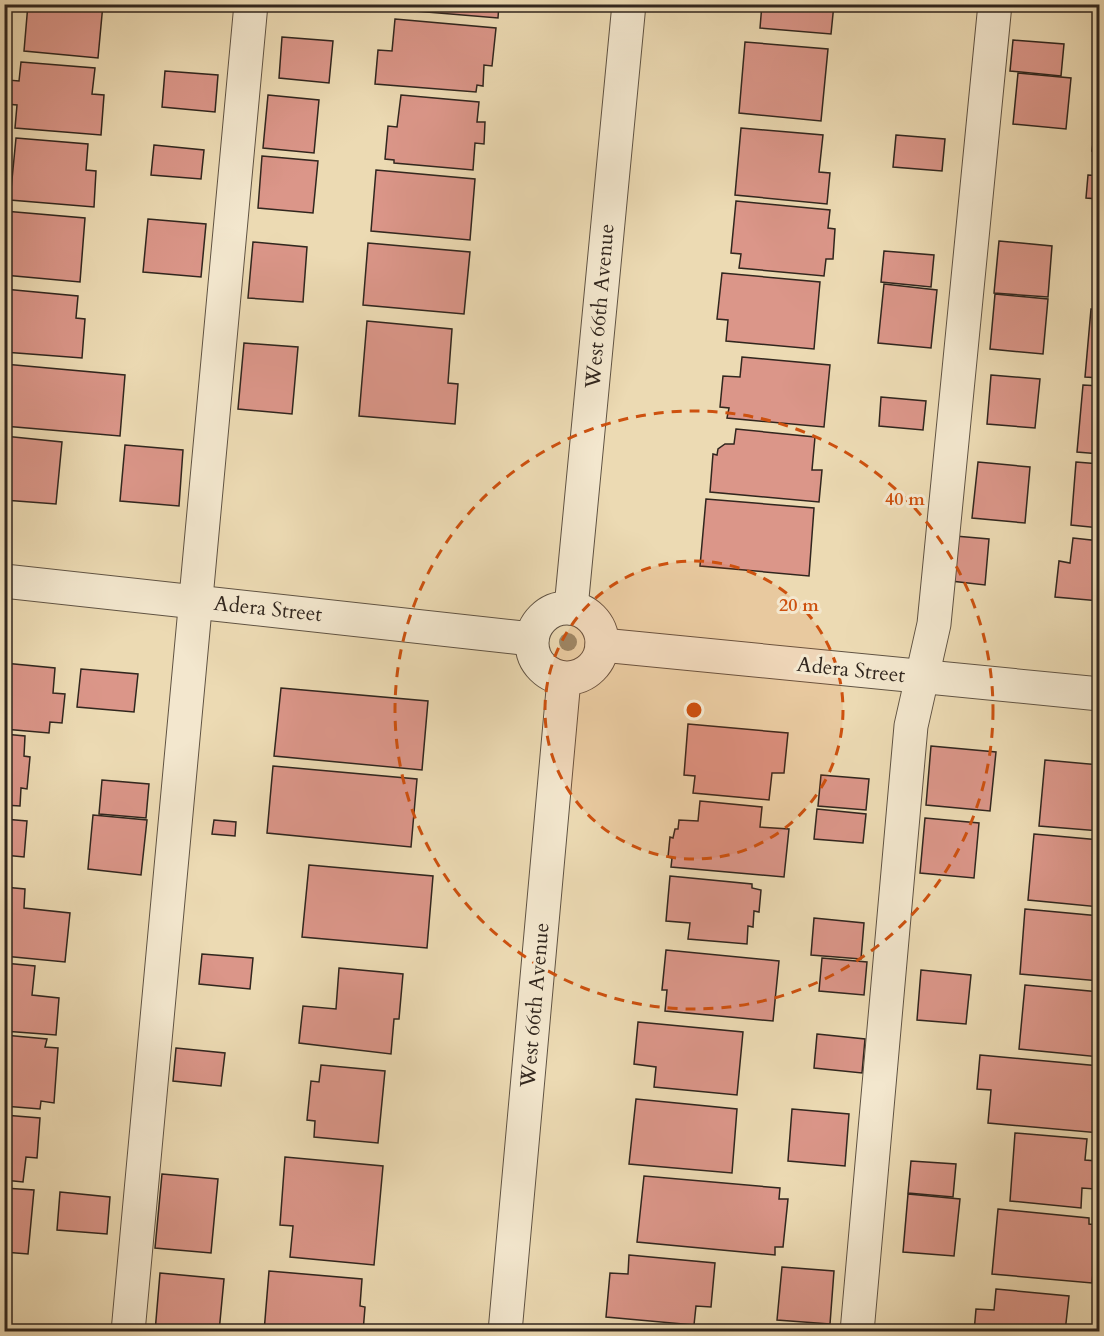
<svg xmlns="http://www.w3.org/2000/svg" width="1104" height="1336" viewBox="0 0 1104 1336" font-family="Cardo,serif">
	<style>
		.building { fill: #db9689; stroke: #31261e; stroke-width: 1.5 }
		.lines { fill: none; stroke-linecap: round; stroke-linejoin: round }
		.minor-casing { stroke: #605343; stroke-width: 35 }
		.minor { stroke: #f3e7ce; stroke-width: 33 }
		.tree { fill: #988c6f }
		.ring { fill: none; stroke: #cd510f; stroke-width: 3; stroke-dasharray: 10 8 }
		.labels { text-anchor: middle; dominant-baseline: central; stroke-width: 6; stroke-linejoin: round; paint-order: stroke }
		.street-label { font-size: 21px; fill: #31261e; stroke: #f3e7ce }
		.centre { fill: #cd510f; stroke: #f3e7ce; stroke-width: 3 }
		.ring-label { font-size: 18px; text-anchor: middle; font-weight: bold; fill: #cd510f; stroke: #f3e7ce; stroke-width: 6; stroke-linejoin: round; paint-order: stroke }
	</style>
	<rect width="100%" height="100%" fill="#ecdab3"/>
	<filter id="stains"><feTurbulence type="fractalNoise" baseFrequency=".00333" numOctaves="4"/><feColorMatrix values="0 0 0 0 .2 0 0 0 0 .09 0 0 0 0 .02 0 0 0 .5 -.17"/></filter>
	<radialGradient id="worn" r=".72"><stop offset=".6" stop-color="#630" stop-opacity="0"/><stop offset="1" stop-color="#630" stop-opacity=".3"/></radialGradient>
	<!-- building -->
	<g class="building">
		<path d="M28 4H103L98 58 24 51Z"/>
		<path d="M294 4H323V7Z"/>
		<path d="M391 4H499L498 18 391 9Z"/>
		<path d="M762 4H834L831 34 760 28Z"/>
		<path d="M395 19 496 28 492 66 484 65 483 86 477 85 476 92 375 84 378 50 392 51Z"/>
		<path d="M282 37 333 41 329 83 279 78Z"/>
		<path d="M1013 40 1064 44 1061 76 1010 71Z"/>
		<path d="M745 42 828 49 821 121 739 113Z"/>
		<path d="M21 62 95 68 92 94 104 95 101 135 15 128 17 105 6 104 8 80 19 81Z"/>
		<path d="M165 71 218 75 215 112 162 107Z"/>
		<path d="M1018 73 1071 78 1066 129 1013 124Z"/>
		<path d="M1100 85V151H1092Z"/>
		<path d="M268 95 319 100 314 153 263 148Z"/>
		<path d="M401 95 479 102 477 122H485L484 144 475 143 473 170 394 163V160L385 159 388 126 397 127Z"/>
		<path d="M741 128 823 135 819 172 830 173 827 204 735 195Z"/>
		<path d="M896 135 945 139 942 171 893 167Z"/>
		<path d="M16 138 88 144 86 170 96 171 94 207 10 200Z"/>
		<path d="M154 145 204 150 201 179 151 175Z"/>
		<path d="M262 156 318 161 313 213 258 208Z"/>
		<path d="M376 170 475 179 470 240 371 231Z"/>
		<path d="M1088 175 1100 176V227H1096L1098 199 1086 198Z"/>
		<path d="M736 201 830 210 828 228 835 229 833 259H826L824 276 739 268 741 254 731 253Z"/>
		<path d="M4 211 85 218 80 282 4 275Z"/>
		<path d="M148 219 206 224 201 277 143 272Z"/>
		<path d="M1098 234 1100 235V274L1094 273Z"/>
		<path d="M999 241 1052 246 1048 297 994 293Z"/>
		<path d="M253 242 307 247 303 302 248 298Z"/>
		<path d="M368 243 470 252 464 314 363 305Z"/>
		<path d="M884 251 934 255 931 287 881 282Z"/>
		<path d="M722 273 820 282 814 349 726 341 728 320 717 319Z"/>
		<path d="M884 284 937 290 931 348 878 343Z"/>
		<path d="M4 289 78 296 76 318 85 319 82 358 4 352Z"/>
		<path d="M995 294 1048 299 1043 354 990 349Z"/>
		<path d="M1091 309 1100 310V378L1085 377Z"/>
		<path d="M367 321 452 329 448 383 458 384 455 424 359 416Z"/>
		<path d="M244 343 298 347 292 414 238 409Z"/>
		<path d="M742 357 830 365 824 427 727 418 729 408 720 407 723 376 740 377Z"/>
		<path d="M4 364 125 375 120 436 4 426Z"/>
		<path d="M991 375 1040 379 1035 428 987 424Z"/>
		<path d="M1083 385 1100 386V454L1077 452Z"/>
		<path d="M881 397 926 401 923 430 879 426Z"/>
		<path d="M736 429 815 437 812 470H822L819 502 710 492 713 454 717 455 718 449 725 444H734Z"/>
		<path d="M4 436 62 442 56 504 4 500Z"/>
		<path d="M125 445 183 450 179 506 120 501Z"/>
		<path d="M978 462 1030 467 1025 523 972 518Z"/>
		<path d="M1076 462 1100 464V528L1071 525Z"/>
		<path d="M706 499 814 508 809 576 700 566Z"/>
		<path d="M955 536 989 539 985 585 951 581Z"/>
		<path d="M1073 538 1100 541V601L1055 597 1059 561 1070 563Z"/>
		<path d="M4 663 55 668 53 693 65 694 62 723 50 722 49 733 4 729Z"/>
		<path d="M81 669 138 674 134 712 77 707Z"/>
		<path d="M281 688 428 701 422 770 274 756Z"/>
		<path d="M688 724 788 733 784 773H772L769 800 693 793 695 776 684 775Z"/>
		<path d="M4 734 25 736 24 756 30 757 27 789 21 788 20 806 4 805Z"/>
		<path d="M931 746 996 752 990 811 926 805Z"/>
		<path d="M1045 760 1100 765V831L1039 826Z"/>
		<path d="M273 766 417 779 411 847 267 833Z"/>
		<path d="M821 775 869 779 866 810 818 806Z"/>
		<path d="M102 780 149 784 146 818 99 814Z"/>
		<path d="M700 801 762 807 760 827 789 829 784 877 671 867 672 858 668 857 670 837 673 838 675 829H678L679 820 698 821Z"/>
		<path d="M817 809 866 814 863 843 814 839Z"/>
		<path d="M93 815 147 820 141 875 88 869Z"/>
		<path d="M925 818 979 823 974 878 920 873Z"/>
		<path d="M4 819 27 821 24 857 4 855Z"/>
		<path d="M214 820 236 822 235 836 212 834Z"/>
		<path d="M1034 834 1100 840V907L1028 900Z"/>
		<path d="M309 865 433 876 427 948 302 937Z"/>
		<path d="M670 876 752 884V888L761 890 759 912 754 911 753 927 748 926 747 944 688 939 690 923 666 921Z"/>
		<path d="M4 887 25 889 24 908 70 913 65 962 4 956Z"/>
		<path d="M1025 909 1100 916V981L1020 974Z"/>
		<path d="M814 918 864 923 861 959 811 955Z"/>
		<path d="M666 950 779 961 773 1021 665 1011 667 990H662Z"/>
		<path d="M202 954 253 958 250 989 199 984Z"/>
		<path d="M822 958 867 962 864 995 819 991Z"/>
		<path d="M4 963 35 966 32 995 59 998 56 1035 4 1031Z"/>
		<path d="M339 968 403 974 399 1019H394L391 1054 299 1043 303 1006 336 1009Z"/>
		<path d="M921 970 971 975 966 1024 917 1020Z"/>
		<path d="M1025 985 1100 992V1057L1019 1049Z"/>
		<path d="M638 1022 743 1032 737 1095 654 1087 656 1067 634 1064Z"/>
		<path d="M817 1034 865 1039 862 1073 814 1068Z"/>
		<path d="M4 1035 47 1039 45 1047 58 1048 54 1103 41 1101 40 1109 4 1106Z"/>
		<path d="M176 1048 225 1053 221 1086 173 1081Z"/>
		<path d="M980 1055 1100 1066V1133L988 1123 991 1090 977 1089Z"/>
		<path d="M321 1065 385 1071 378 1143 314 1137 315 1121 307 1120 311 1081 319 1082Z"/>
		<path d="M636 1099 737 1109 732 1173 629 1164Z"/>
		<path d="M792 1109 849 1114 845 1166 788 1161Z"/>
		<path d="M4 1115 40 1118 37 1158 26 1157 23 1182 4 1180Z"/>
		<path d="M1015 1133 1087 1139 1085 1160 1097 1161 1095 1189 1082 1188 1081 1208 1010 1201Z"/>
		<path d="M285 1157 383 1166 374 1265 290 1257 293 1226 280 1225Z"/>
		<path d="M911 1161 956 1164 953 1197 908 1193Z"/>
		<path d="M162 1174 218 1179 211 1253 155 1248Z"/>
		<path d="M644 1176 780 1188 779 1199H788L783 1247H775V1255L637 1242Z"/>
		<path d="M4 1188 34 1190 28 1254 4 1252Z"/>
		<path d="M60 1192 110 1197 107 1234 57 1230Z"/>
		<path d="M908 1194 960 1199 954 1256 903 1252Z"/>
		<path d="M998 1209 1089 1218V1224L1098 1225 1092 1283 992 1274Z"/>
		<path d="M629 1255 715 1263 711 1307 696 1306 694 1325 606 1317 610 1273 628 1274Z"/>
		<path d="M782 1267 834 1271 830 1324 777 1320Z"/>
		<path d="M269 1271 362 1279 360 1306 365 1307 363 1332H264Z"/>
		<path d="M160 1273 224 1279 219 1332H155Z"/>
		<path d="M996 1289 1069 1296 1065 1332H974L976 1309 994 1310Z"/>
	</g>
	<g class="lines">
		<defs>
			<g id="minor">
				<path d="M4 581 532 639"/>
				<circle cx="567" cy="643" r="35"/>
				<path d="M571 608 629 4"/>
				<path d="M602 645 1100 694"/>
				<path d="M128 1332 251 4"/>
				<path d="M505 1332 564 679"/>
				<path d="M857 1332 911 726 934 624 995 4"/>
			</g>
		</defs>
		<!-- minor casing -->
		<use href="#minor" class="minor-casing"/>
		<!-- minor -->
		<use href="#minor" class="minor"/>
	</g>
	<!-- trees -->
	<circle class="tree" cx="568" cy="642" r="9"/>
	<!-- distance rings -->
	<circle cx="694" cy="710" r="149" fill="#cd510f" fill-opacity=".12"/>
	<g class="ring">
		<circle cx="694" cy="710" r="149"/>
		<circle cx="694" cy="710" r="299"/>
	</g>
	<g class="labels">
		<!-- street labels -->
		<g class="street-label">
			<text transform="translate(600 306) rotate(-85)">West 66th Avenue</text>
			<text transform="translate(268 609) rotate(6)">Adera Street</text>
			<text transform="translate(851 670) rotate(6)">Adera Street</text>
			<text transform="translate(535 1005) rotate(-85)">West 66th Avenue</text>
		</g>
	</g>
	<circle cx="694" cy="710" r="9" class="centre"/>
	<g class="ring-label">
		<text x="905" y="505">40 m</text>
		<text x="799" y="611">20 m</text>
	</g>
	<!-- margin -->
	<rect width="1104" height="1336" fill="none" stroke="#ecdab3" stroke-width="24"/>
	<rect x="6" y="6" width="1092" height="1324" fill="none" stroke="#31261e" stroke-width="3"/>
	<rect x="12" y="12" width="1080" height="1312" fill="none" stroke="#31261e" stroke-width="1.5"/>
	<rect width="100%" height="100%" filter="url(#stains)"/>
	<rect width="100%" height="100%" fill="url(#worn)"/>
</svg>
